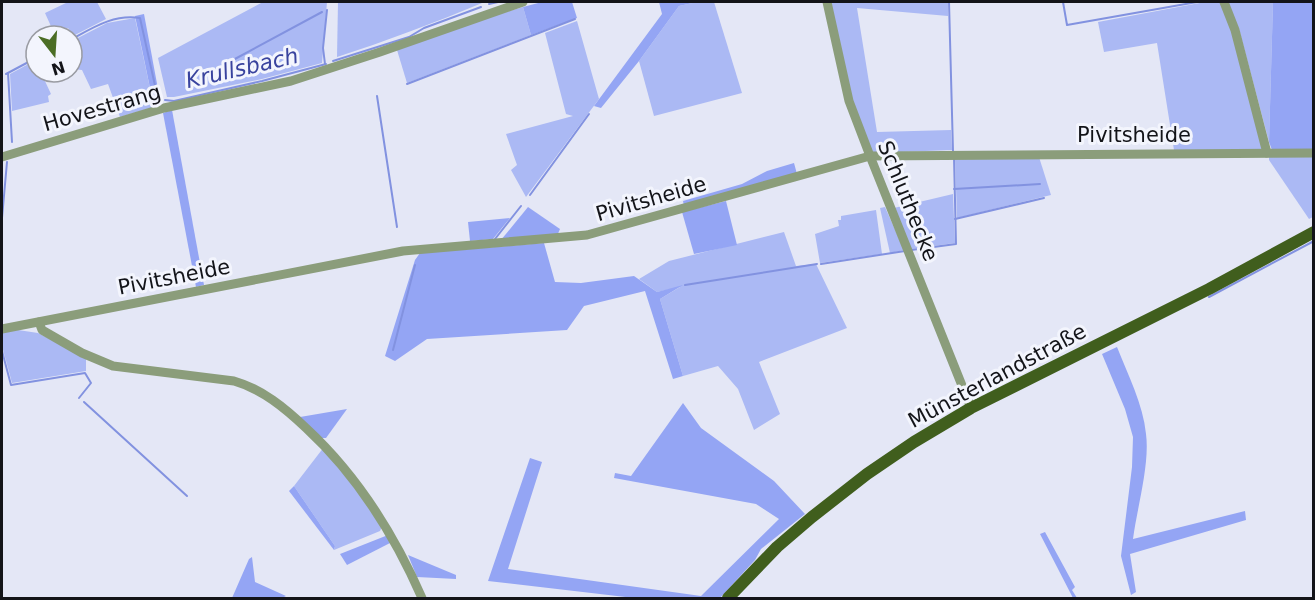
<svg xmlns="http://www.w3.org/2000/svg" width="1315" height="600" viewBox="0 0 1315 600" font-family="'DejaVu Sans',sans-serif">
	<style>
		.green { fill: #abb9f4 }
		.forest { fill: #94a5f4 }
		.lines { fill: none; stroke-linecap: round; stroke-linejoin: round }
		.stream { stroke: #8292e0; stroke-width: 2 }
		.minor { stroke: #8b9d7b; stroke-width: 9 }
		.major { stroke: #405e1d; stroke-width: 12 }
		.labels { text-anchor: middle; dominant-baseline: central; stroke-width: 6; stroke-linejoin: round; paint-order: stroke }
		.street-label { font-size: 21px; fill: #131419; stroke: #f3f5fd }
		.water-label { font-size: 22px; font-style: italic; fill: #39439e; stroke: #f3f5fd }
	</style>
	<rect width="100%" height="100%" fill="#e4e7f6"/>
	<!-- green -->
	<g class="green">
		<path d="M68 2H97L106 19 73 36 68 28 54 33 45 13Z"/>
		<path d="M263 2H327L322 63 262 79 174 97H167L158 58Z"/>
		<path d="M338 2H481L482 3C434 23 386 41 337 57Z"/>
		<path d="M697 2H714L742 93 654 116 639 61 679 6Z"/>
		<path d="M830 2H948V16L857 8 877 132 951 130 952 150 872 153 852 101Z"/>
		<path d="M1205 2H1220L1232 30 1263 151 1174 150 1157 43 1104 52 1098 22Z"/>
		<path d="M1227 2H1273L1269 142 1239 29Z"/>
		<path d="M523 7 531 35 407 83 397 50 489 17Z"/>
		<path d="M135 18 154 107 120 117 108 84 91 89 82 70 72 69V41L107 23Z"/>
		<path d="M577 21 599 99 526 197 511 170 517 165 506 134 573 116 566 114 545 33Z"/>
		<path d="M36 60V72H66L58 76 54 74 44 79 51 94 48 96 49 102 12 111 10 74Z"/>
		<path d="M1269 156H1313V217L1309 219 1269 160Z"/>
		<path d="M955 157H1039L1051 195 957 218Z"/>
		<path d="M953 194 955 243 911 249 894 208Z"/>
		<path d="M885 207 904 250 890 253 880 208Z"/>
		<path d="M876 210 882 254 820 263 815 234 839 226 838 220H841V216Z"/>
		<path d="M784 232 796 266 816 264 847 328 759 362 780 414 754 430 738 389 718 366 683 376 660 299 680 287 657 292 639 279 669 261Z"/>
		<path d="M18 330 38 333 86 358V371L12 383 2 346V332Z"/>
		<path d="M324 447 351 478 382 527 380 531 334 550 335 546 294 486Z"/>
	</g>
	<!-- forest -->
	<g class="forest">
		<path d="M542 2H572L577 18 531 35 523 7Z"/>
		<path d="M659 2H697L679 6 639 61 601 108 594 106 662 14Z"/>
		<path d="M1273 2H1313V149L1272 150 1269 142Z"/>
		<path d="M144 14 161 105 154 107 135 16Z"/>
		<path d="M172 110 204 285 196 287 163 113Z"/>
		<path d="M794 163 797 174 684 206 683 201 742 184 767 171Z"/>
		<path d="M726 201 737 245 694 254 682 212Z"/>
		<path d="M528 207 560 229 557 236 501 240Z"/>
		<path d="M510 218 493 239 470 241 468 222Z"/>
		<path d="M544 243 555 282 581 283 634 276 657 292 683 285 660 299 683 376 673 379 645 291 584 306 567 330 427 339 395 361 385 356 415 260 420 253Z"/>
		<path d="M1117 347C1128 375 1143 404 1146 434 1150 464 1137 508 1133 539L1245 511 1246 520 1130 554 1136 592 1131 595 1121 556 1132 467 1133 437 1125 409 1102 354Z"/>
		<path d="M683 403 701 428 774 481 805 514 761 549 755 560 720 598H634L488 581 530 458 542 462 508 569 701 596 779 519 756 504 614 478 615 473 631 476Z"/>
		<path d="M347 409 326 438H321L300 417Z"/>
		<path d="M294 486 335 546 334 550 289 491Z"/>
		<path d="M1045 532 1075 587 1072 590 1077 598H1073L1040 534Z"/>
		<path d="M388 535 392 542 347 565 340 554Z"/>
		<path d="M408 555 456 575V579L417 577Z"/>
		<path d="M252 557 255 582 286 596 282 598H232L249 559Z"/>
	</g>
	<g class="lines">
		<!-- stream -->
		<g class="stream">
			<path d="M949 2 953 151"/>
			<path d="M1063 2 1067 25 1197 2"/>
			<path d="M489 4 498 2"/>
			<path d="M72 39C94 27 114 14 140 18L158 99"/>
			<path d="M233 60 322 12"/>
			<path d="M333 61 409 37 424 28 481 7"/>
			<path d="M325 64 323 48 327 10"/>
			<path d="M8 73 12 142"/>
			<path d="M6 74 36 58"/>
			<path d="M407 84 575 19"/>
			<path d="M377 96 397 227"/>
			<path d="M165 100 174 101 262 81 326 64"/>
			<path d="M954 189 1040 184"/>
			<path d="M530 195 589 114"/>
			<path d="M2 218 7 162"/>
			<path d="M955 219 1044 198"/>
			<path d="M495 239 521 206"/>
			<path d="M911 250 956 244 954 157"/>
			<path d="M821 264 905 251"/>
			<path d="M685 285 817 264"/>
			<path d="M1209 297 1314 241"/>
			<path d="M393 350 415 265"/>
			<path d="M2 351 11 385 85 373 91 383 79 398"/>
			<path d="M84 402 187 496"/>
		</g>
		<!-- minor -->
		<g class="minor">
			<path d="M827 2 849 101 870 156 971 408"/>
			<path d="M1224 2 1235 30 1267 153"/>
			<path d="M2 157 164 108 291 81 380 52 523 2"/>
			<path d="M39 322 42 330 82 353 113 366 234 381C262 389 285 408 306 428 358 476 394 534 422 598"/>
			<path d="M2 329 403 251 587 235 870 156 1314 153"/>
		</g>
		<!-- major -->
		<path class="major" d="M728 598 777 547 812 517 867 474 914 442 971 408 1209 289 1314 232"/>
	</g>
	<g class="labels">
		<!-- street labels -->
		<g class="street-label">
			<text transform="translate(102 108) rotate(-16)">Hovestrang</text>
			<text x="1134" y="135">Pivitsheide</text>
			<text transform="translate(651 199) rotate(-16)">Pivitsheide</text>
			<text transform="translate(908 201) rotate(68)">Schluthecke</text>
			<text transform="translate(174 277) rotate(-11)">Pivitsheide</text>
			<text transform="translate(997 376) rotate(-28)">Münsterlandstraße</text>
		</g>
		<!-- water labels -->
		<g class="water-label">
			<text transform="translate(242 68) rotate(-13)">Krullsbach</text>
		</g>
	</g>
	<!-- border -->
	<rect width="1315" height="600" fill="none" stroke="#131419" stroke-width="6"/>
	<!-- north arrow -->
	<g transform="translate(54 54) rotate(163)"><circle r="28" fill="#f3f5fd" stroke="#999ba2" stroke-width="1.5"/>
	<path d="M0-4.5L10 22L0 15L-10 22Z" fill="#4b6d25"/>
	<text y="-9" font-size="16" font-weight="bold" text-anchor="middle" fill="#131419">N</text>
	</g>
</svg>
